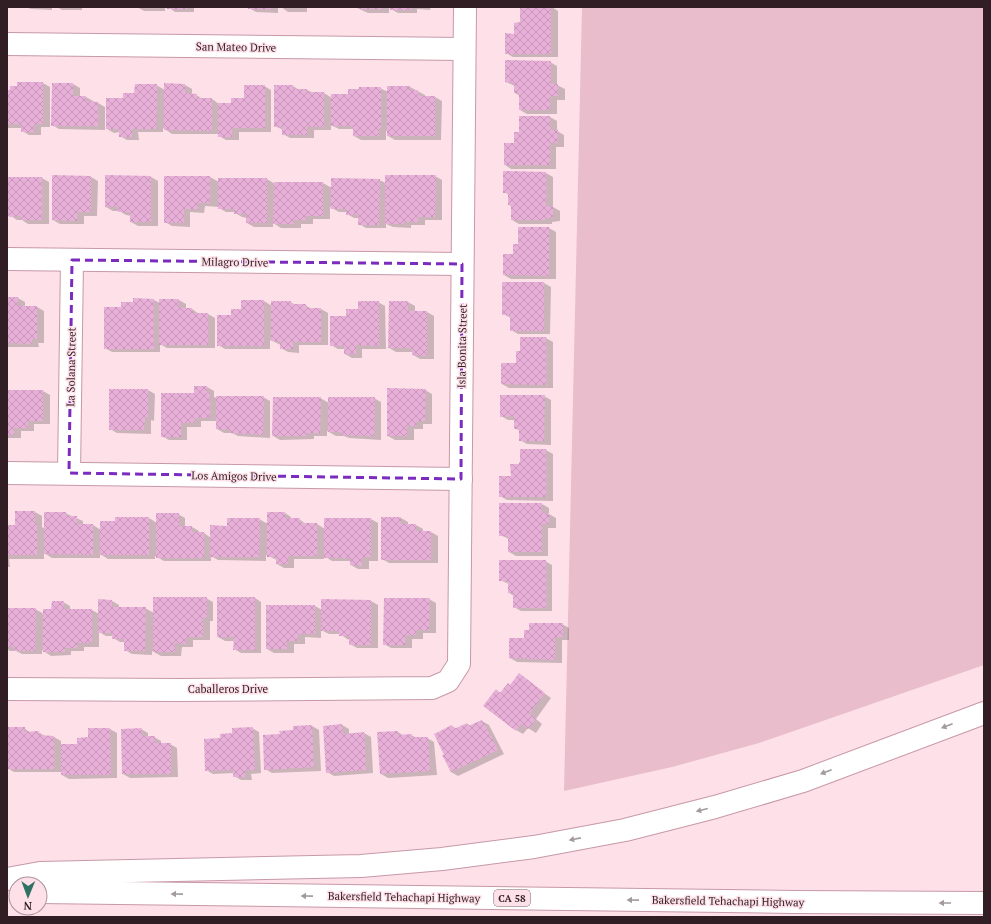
<svg xmlns="http://www.w3.org/2000/svg" width="991" height="924" viewBox="0 0 991 924" font-family="'PT Serif',serif">
	<style>
		.green { fill: #e9bdcb }
		.shadow { fill: #0003 }
		.building { fill: url(#building-cross-hatch) }
		.lines { fill: none; stroke-linecap: round; stroke-linejoin: round }
		.minor-casing { stroke: #c798a8; stroke-width: 24 }
		.highway-casing { stroke: #c798a8; stroke-width: 24 }
		.minor { stroke: #fff; stroke-width: 22 }
		.highway { stroke: #fff; stroke-width: 22 }
		.oneway { fill: #a29a9c }
		.marked { fill: none; stroke: #7b2cbf; stroke-width: 3; stroke-dasharray: 8 5; stroke-linejoin: round }
		.labels { text-anchor: middle; dominant-baseline: central; stroke-width: 3; stroke-linejoin: round; paint-order: stroke }
		.shield { fill: #fee0e9; stroke: #6e585f; stroke-width: 1 }
		.shield-label { font-size: 10px; font-weight: bold; fill: #301e24 }
		.street-label { font-size: 11px; fill: #301e24; stroke: #fee0e9 }
	</style>
	<defs>
		<pattern id="building-cross-hatch" width="8" height="8" patternUnits="userSpaceOnUse"><rect width="8" height="8" fill="#e8b0d8"/><path d="M0 0l8 8M0 8l8-8" fill="none" stroke="#c797b9"/></pattern>
	</defs>
	<rect width="100%" height="100%" fill="#fee0e9"/>
	<!-- green -->
	<path class="green" d="M582 7H984V665L759 743 672 767 564 791Z"/>
	<!-- shadow -->
	<g class="shadow">
		<path d="M26 7H52V10L31 9Z"/>
		<path d="M57 7H82V10H62Z"/>
		<path d="M134 7H165V11H144L137 7Z"/>
		<path d="M168 7H194V12H175Z"/>
		<path d="M241 7H278V13L256 12 249 8Z"/>
		<path d="M281 7H307V12H288Z"/>
		<path d="M355 7H431L430 10 417 9V13H398L389 8V13H368Z"/>
		<path d="M521 7H552L558 11V57H513L506 53 521 23Z"/>
		<path d="M550 62 557 66V85L565 89V100H557V114H527L520 110V96L515 93V86L506 82Z"/>
		<path d="M18 83H43L50 87V127H41V135H29L22 131V128H7V91L17 87Z"/>
		<path d="M73 84 80 88V97H86L93 101V103H98L105 107V130L59 129 52 125Z"/>
		<path d="M156 85 165 90 185 85 192 89V95H196L203 99H212L219 104H232L245 99 264 86 271 90V132H239V140H226L219 136V134H172L163 128V132H138L139 140H127L120 136V132L114 133 107 129 124 99Z"/>
		<path d="M275 86H293L299 90H307L314 93H324L332 98 380 88 388 92 410 87 425 95V97H435L442 101 441 140H395L388 136V131H386V140H361L354 136V129H339L331 125V130H314V138H290L283 134V130L275 126Z"/>
		<path d="M550 117 557 121V131L564 135V147H556V169H511L505 165 520 133Z"/>
		<path d="M546 173 553 177V207L560 211V221L552 222V224H519L512 220V207L509 205V195L504 192Z"/>
		<path d="M106 176 151 177 158 181V226H138L131 222V216L126 215 119 211H113L106 207Z"/>
		<path d="M435 176 442 180V220H425V225H411V228L393 227 386 224V228H366L359 224V218H354L347 214V212H339L330 207V219H313V224H301V228H281L273 223V227H254L247 223V218L242 217 235 213V212H226L219 208V207L205 206 204 213 190 212V227L172 226 165 222 210 177 219 182 267 179 275 184 323 183 332 188 379 180 386 183Z"/>
		<path d="M91 177 98 181 97 216H84V224H60L53 220Z"/>
		<path d="M7 178H42L49 182V224H28L22 220H17L11 216H7Z"/>
		<path d="M549 228 556 232V279H511L504 275 519 245Z"/>
		<path d="M544 283 551 287 550 334H518L511 330V318L503 314Z"/>
		<path d="M7 298H18L25 302V307H37L44 311V343H38L39 347H7Z"/>
		<path d="M154 300 160 303 179 300 186 304V309H192L199 314H208L215 318V348H167L160 344V352H112L105 348 122 308Z"/>
		<path d="M264 301 272 306 290 302 296 305H305L312 309H321L328 313V345H299V353L288 352 281 348V345L270 340V349H225L218 345 232 316 242 310Z"/>
		<path d="M378 302 385 306 386 349H362V358H352L345 354V349H338L331 345 347 317Z"/>
		<path d="M408 302 415 306V312H427L434 316V359H420L413 355V352H396L389 348Z"/>
		<path d="M521 338H546L553 342V388H509L502 384 517 364 521 352Z"/>
		<path d="M195 387H207L214 391V397L217 398 263 397 270 401V438L238 436 232 433H224L217 429V421H201V427H187V440H169L162 436 195 394Z"/>
		<path d="M148 390 155 394 154 421 151 420V434L117 433 110 429Z"/>
		<path d="M425 390 432 394V424H423V429H414V440H395L388 436Z"/>
		<path d="M7 391H43L50 395V424H34V431H21V438H7Z"/>
		<path d="M544 396 551 400V445L527 444 520 440V431L515 428V420H508L501 416Z"/>
		<path d="M320 398 329 403 374 398 381 402V440L349 438 344 436H336L327 431V436H314V439L280 440 273 436Z"/>
		<path d="M521 450H546L553 454V501L507 500 500 496 522 463Z"/>
		<path d="M542 504 549 508V514L556 518V528H548V556H516L509 552V539L500 535Z"/>
		<path d="M16 512H35L42 516V527L45 529 65 513 83 521V525H93L101 530 149 518 157 523 178 514 185 518V527H192L199 531V533H204L211 538 228 527 259 519 268 524 285 513 291 517V519H299L306 524H317L325 529 371 519 378 523V561H369V569H358L351 565V561H332L324 556V559H294V568H284L277 564V560L266 555V561L218 560 211 556V561H164L155 556V559H108L100 554V558H52L44 553V559H9L10 567H7V526H16Z"/>
		<path d="M382 518H401L408 522V525H416L423 529V532H431L438 536V563H389L382 559Z"/>
		<path d="M545 561 552 565V611H521L514 607V596L509 593V584L500 580Z"/>
		<path d="M206 598 213 602V621H210V640H193V647H182L181 656H161L152 651V655L132 654 125 650V642H120L113 638V636H106L99 632V647H84V651H71V655L51 656 42 650V654H22L16 651H10L7 649V609H35L44 614 52 610 63 602 70 606V610H92L99 614 112 601 119 605V608H145L154 613Z"/>
		<path d="M255 598 261 602V653H241L234 649 235 641H225L218 637Z"/>
		<path d="M429 599 436 603V633H423V639H412V648H391L384 644Z"/>
		<path d="M322 600 371 601 378 605V648H357L350 644V640L347 639 340 634H329L321 630V638L305 637V644H294V653H274L267 649 315 606 322 610Z"/>
		<path d="M562 624 569 628V640H562V663L517 662 510 658 525 639Z"/>
		<path d="M519 675 551 698 536 719 542 724 536 733 528 728 523 734 516 730 496 690 501 693 511 686Z"/>
		<path d="M482 721 489 725 504 754 458 776 451 772 446 755 452 726 457 729 467 724 471 726Z"/>
		<path d="M342 725 349 729V734L364 733 371 737 373 773 334 776 327 772Z"/>
		<path d="M312 726 319 730 321 771 272 773 265 769 281 735Z"/>
		<path d="M7 728H24L31 733 38 732 45 736 54 737 61 741V745H78L89 738 110 729 117 733V778L69 779 62 775V772H14L7 768Z"/>
		<path d="M252 728 259 732 261 773 251 774 252 780H241L234 776V773L213 774 206 770 222 739Z"/>
		<path d="M141 729 148 733V737H154L161 741V744H170L177 748 178 777 130 778 123 774Z"/>
		<path d="M398 732 404 736 411 735 417 738H427L434 742 437 775 388 778 381 774Z"/>
	</g>
	<!-- building -->
	<g class="building">
		<rect x="167" y="7" width="20" height="2"/>
		<rect x="248" y="7" width="23" height="2"/>
		<rect x="360" y="7" width="22" height="2"/>
		<path d="M390 7H410L411 10H390Z"/>
		<path d="M520 7H551V54H505V33L514 34V23L520 22Z"/>
		<path d="M505 60 551 61V84H558V96H550V110H519V93H514V83L505 82Z"/>
		<path d="M17 82H43V124H34V132H21V124H7V90H10V86H17Z"/>
		<path d="M52 83H73V96H86V101L98 102V126H51Z"/>
		<path d="M164 83 185 84V93L197 94V98H212V131L164 130Z"/>
		<path d="M135 84H157L156 129H132V137H119V129H106V98H123V93H134Z"/>
		<path d="M244 85H265V128H232V137H218V103H231V98H244Z"/>
		<path d="M274 85H293V89H307V92H324V127H307V135H282V127H274Z"/>
		<path d="M387 86H410V90H418L419 96H435V136H387Z"/>
		<path d="M359 87H381V128H379V136H353V126H331V94H348V89H359Z"/>
		<path d="M519 116H550V130H558V143H550V165H504V143H514V132H519Z"/>
		<path d="M503 171 546 172V206H553V218H545V220H511V205H508V193H503Z"/>
		<path d="M52 175 91 176V212H77V221L52 220Z"/>
		<path d="M105 175 151 176V222H130V212H118V207H105Z"/>
		<path d="M385 175H436L435 217H418V222H404V224H385Z"/>
		<path d="M164 176H210V203H198V209H184V223H164Z"/>
		<path d="M7 177H42V220H20L21 216 9 217V213H7Z"/>
		<path d="M218 178H267V223H246V214H234V209H218Z"/>
		<path d="M331 178 380 179 379 225H358V215H346V209H331Z"/>
		<path d="M274 182H323V216H306V220H294V224H273Z"/>
		<path d="M518 227H549V276L503 275V254H513V244H518Z"/>
		<path d="M502 282H544V331H510V315H502Z"/>
		<path d="M7 297H18V306H37V339H32V344L7 343Z"/>
		<path d="M133 298 154 299V349H104V307H121V302H133Z"/>
		<path d="M159 299H179V308H192L193 313H208V345H159Z"/>
		<path d="M241 300H264V346H217V315H231V309H241Z"/>
		<path d="M271 301H291V304H306V308H321V342H293V349H280V341H271Z"/>
		<path d="M358 301H379V346L356 345V354H344V346H330V316H346V309H358Z"/>
		<path d="M389 301H408V311H427V356L412 355V348H388Z"/>
		<path d="M520 337H546V385L501 384V363H516V351H520Z"/>
		<path d="M194 386H207V393H210V418H194L195 423H181V437H161V393H194Z"/>
		<path d="M387 388 426 389 425 421H417L416 426H407V436H387Z"/>
		<path d="M109 389H148V417H145L144 430H109Z"/>
		<path d="M7 390H43V421H28V428H14V435H7Z"/>
		<path d="M500 395H545L544 441H519V429H514V416L500 417Z"/>
		<path d="M216 396H264L263 435 230 433V430L216 429Z"/>
		<path d="M273 397H321L320 433H307V436H272Z"/>
		<path d="M328 397H375L374 436 341 435V432H328Z"/>
		<path d="M520 449H546V497H499V476H511L510 464H519V462H520Z"/>
		<path d="M499 503H542V513H549V524H542V552H508V536H499Z"/>
		<path d="M15 511H35V524H37V555H7V525H15Z"/>
		<path d="M44 512H66V516H77V524H93V555L44 554Z"/>
		<path d="M267 512H285V518H300V523H317V556H288V564H276V557H267Z"/>
		<path d="M156 513H179V526H192V532H204V558H156Z"/>
		<path d="M115 517H149V555H100V521H115Z"/>
		<path d="M381 517H401V524H416V531H431V560H381Z"/>
		<path d="M227 518H260L259 557H210V525L227 526Z"/>
		<path d="M324 518H371V557H362V566L350 565V558H324Z"/>
		<path d="M499 560H546V608H513V593H508V581H499Z"/>
		<path d="M153 597H207V617L203 618V637H186V644L175 643V652H153Z"/>
		<path d="M217 597H255V650H233L234 637H217Z"/>
		<path d="M384 598H430L429 630H416V635L405 636V645H383Z"/>
		<path d="M98 599 112 600V607H146L145 651H124V639H112V633H98Z"/>
		<path d="M321 599 371 600V645H349V636H339V631H321Z"/>
		<path d="M52 601H64V609H92V643H77V648H65V652H43V609H51Z"/>
		<path d="M266 605H315V634H298V641H287V649H266Z"/>
		<path d="M7 608H36L35 651H14V647H7Z"/>
		<path d="M529 623H563V637H555V660L509 658V638H524V630H529Z"/>
		<path d="M519 673 545 693 529 714 536 719 528 729 521 724 516 731 483 706 496 689 500 693 508 683 510 685Z"/>
		<path d="M482 720 498 750 451 772 442 755H444L434 734 452 725 454 729 467 723 468 726Z"/>
		<path d="M342 724 343 734 364 732 366 770 326 773 323 726Z"/>
		<path d="M312 725 314 767 264 770 263 735 280 734 279 731 293 730V726Z"/>
		<path d="M7 727H25L24 732 39 731V735L54 736V769H7Z"/>
		<path d="M253 727 255 770H245V777H233V770L205 771 204 739 220 738V734L232 733V728Z"/>
		<path d="M88 728H110L111 775H61V744H77V738L88 737Z"/>
		<path d="M142 728V736H155V743H171V774H122L121 729Z"/>
		<path d="M398 731V735L412 734V737H428L430 771 380 774 377 732Z"/>
	</g>
	<g class="lines">
		<defs>
			<g id="minor">
				<path d="M7 44 464 49"/>
				<path d="M7 259 462 264"/>
				<path d="M7 473 461 479"/>
				<path d="M69 473 72 260"/>
				<path d="M7 689 179 690 432 688 448 681 459 664 465 7"/>
			</g>
			<g id="highway">
				<path d="M7 879 40 873 361 866 442 859 534 847 625 830 715 807 803 781 984 713"/>
				<path d="M40 892 794 902 984 903"/>
			</g>
		</defs>
		<!-- minor casing -->
		<use href="#minor" class="minor-casing"/>
		<!-- highway casing -->
		<use href="#highway" class="highway-casing"/>
		<!-- minor -->
		<use href="#minor" class="minor"/>
		<!-- highway -->
		<use href="#highway" class="highway"/>
	</g>
	<!-- one-way arrows -->
	<defs><path id="oneway-solid" d="M-6-.8H1V-3.2L6.5 0L1 3.2V.8H-6Z"/></defs>
	<g class="oneway">
		<use href="#oneway-solid" transform="translate(947 726) rotate(159)"/>
		<use href="#oneway-solid" transform="translate(826 772) rotate(159)"/>
		<use href="#oneway-solid" transform="translate(702 810) rotate(166)"/>
		<use href="#oneway-solid" transform="translate(575 839) rotate(169)"/>
		<use href="#oneway-solid" transform="translate(177 894) rotate(-179)"/>
		<use href="#oneway-solid" transform="translate(307 896) rotate(-179)"/>
		<use href="#oneway-solid" transform="translate(633 900) rotate(-179)"/>
		<use href="#oneway-solid" transform="translate(945 903) rotate(-180)"/>
	</g>
	<!-- marked area -->
	<path class="marked" d="M72 260 462 264 461 479 69 473Z"/>
	<g class="labels">
		<!-- shield labels -->
		<rect class="shield" x="494" y="890" width="36" height="16" rx="3"/>
		<g class="shield-label">
			<text x="512" y="898">CA 58</text>
		</g>
		<!-- street labels -->
		<g class="street-label">
			<text transform="translate(236 47) rotate(1)">San Mateo Drive</text>
			<text transform="translate(235 262) rotate(1)">Milagro Drive</text>
			<text transform="translate(462 346) rotate(-89)">Isla Bonita Street</text>
			<text transform="translate(71 367) rotate(-89)">La Solana Street</text>
			<text transform="translate(234 476) rotate(1)">Los Amigos Drive</text>
			<text x="228" y="689">Caballeros Drive</text>
			<text transform="translate(404 897) rotate(1)">Bakersfield Tehachapi Highway</text>
			<text transform="translate(728 901) rotate(1)">Bakersfield Tehachapi Highway</text>
		</g>
	</g>
	<!-- border -->
	<rect width="991" height="924" fill="none" stroke="#301e24" stroke-width="16"/>
	<!-- north arrow -->
	<g transform="translate(28 896) rotate(181)"><circle r="19" fill="#fee0e9" stroke="#ac929a"/>
	<path d="M0-3L7 15L0 10L-7 15Z" fill="#2f7264"/>
	<text y="-6" font-size="11" font-weight="bold" text-anchor="middle" fill="#301e24">N</text>
	</g>
</svg>
